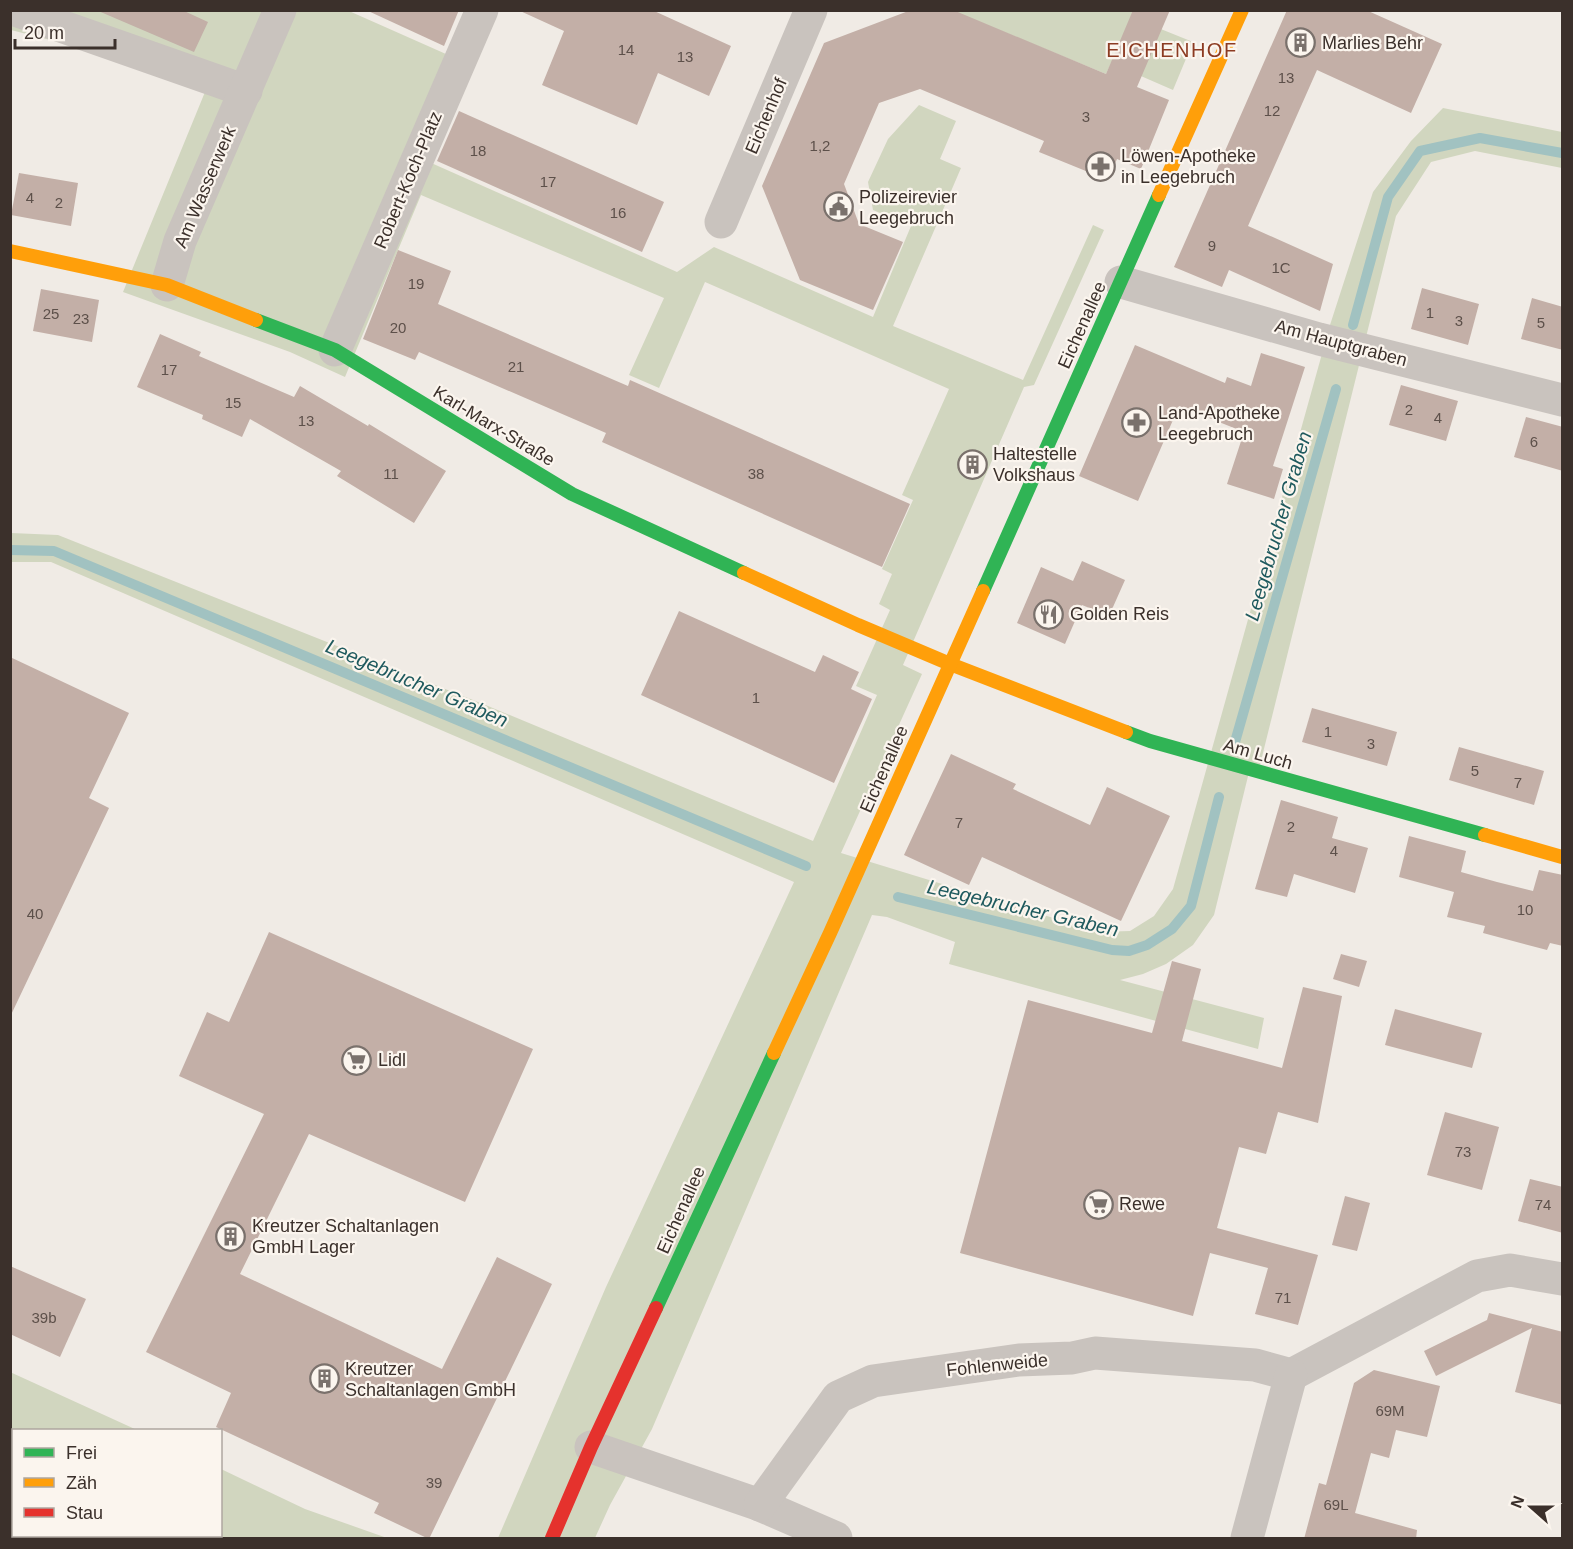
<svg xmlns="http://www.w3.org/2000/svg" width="1573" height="1549" viewBox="0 0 1573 1549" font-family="Arial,sans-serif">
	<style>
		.green { fill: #d1d6bf }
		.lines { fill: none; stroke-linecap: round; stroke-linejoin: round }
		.stream { stroke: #a1c2c1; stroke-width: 10 }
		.building { fill: #c3afa7 }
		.street { stroke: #c9c3be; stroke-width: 33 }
		.fast { stroke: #30b455; stroke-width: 14 }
		.slow { stroke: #ff9f0a; stroke-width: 14 }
		.jam { stroke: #e5322d; stroke-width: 14 }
		.labels { text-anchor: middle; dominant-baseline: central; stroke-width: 4.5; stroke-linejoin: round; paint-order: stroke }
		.number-label { font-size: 15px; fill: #5d504a }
		.poi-label { font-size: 18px; fill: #3b302b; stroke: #fbf5ee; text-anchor: start }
		.street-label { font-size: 18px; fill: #3b302b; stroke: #fbf5ee }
		.neighbourhood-label { font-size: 20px; letter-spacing: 1.5px; fill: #8c3b22; stroke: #fbf5ee }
		.water-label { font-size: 20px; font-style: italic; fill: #1f5a5e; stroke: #fbf5ee }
	</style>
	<rect width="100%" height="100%" fill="#f0ebe5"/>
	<!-- green -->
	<g class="green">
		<path d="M11 11H349L473 66 429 162 677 272 714 247 873 317 911 226 873 210 868 182 888 139 919 105 956 121 940 159 961 168 893 326 1023 380 1093 225 1104 230 1034 385 1024 387 903 665 922 674 841 853 1099 932 1130 931 1154 916 1173 889 1330 325 1373 192 1411 141 1443 108 1562 132V168L1475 151 1431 162 1396 216 1260 765 1251 764 1214 915 1193 945 1166 964 1143 974 1120 980 1264 1018 1258 1049 949 964 955 942 887 917 872 915 652 1429 610 1505 595 1538H498L606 1287 794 882 51 562H11V533L58 535 488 706 813 841 877 695 856 686 890 610 879 604 892 574 882 569 913 500 902 495 949 389 705 282 659 388 629 375 664 298 421 195 345 377 290 352 123 292 205 92 93 51 11 30Z"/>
		<path d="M953 11H1133L1131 17 1193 42 1173 90 1111 63 1106 74Z"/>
		<path d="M10 1372 137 1430H14V1536H220L221 1469 305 1509 387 1538H11Z"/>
	</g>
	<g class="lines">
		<!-- stream -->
		<g class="stream">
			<path d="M1353 325 1388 197 1420 151 1480 138 1562 153"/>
			<path d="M10 550 54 551 806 866"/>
			<path d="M1235 742 1336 389"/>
			<path d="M898 897 1112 950 1129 951 1147 945 1172 929 1191 906 1219 797"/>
		</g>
	</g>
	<!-- building -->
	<g class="building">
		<path d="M96 10H182L208 22 194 52Z"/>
		<path d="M366 10H459L444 46Z"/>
		<path d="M518 10H652L731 46 709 96 658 73 637 125 542 85 564 31Z"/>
		<path d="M911 10H953L1106 74 1133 10H1170L1137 87 1169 100 1141 169 1117 159 1108 180 1039 152 1044 141 920 89 879 103 844 184 859 224 903 242 873 310 800 280 762 186 824 43Z"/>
		<path d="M1287 10H1366L1442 44 1411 113 1317 70 1248 226 1333 264 1320 311 1229 270 1222 287 1174 267Z"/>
		<path d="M459 111 664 202 642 252 437 161Z"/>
		<path d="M19 173 78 183 71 226 11 215Z"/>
		<path d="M398 250 451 271 438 304 628 386 630 380 910 504 882 567 602 442 606 433 419 352 415 360 363 339Z"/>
		<path d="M1422 288 1479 304 1468 345 1411 329Z"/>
		<path d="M41 289 99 300 92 342 33 331Z"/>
		<path d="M1532 298 1563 307V350L1521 339Z"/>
		<path d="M160 334 201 352 199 356 294 397 300 386 368 426 369 424 446 471 414 523 337 476 341 471 250 419 242 437 202 419 203 415 137 387Z"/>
		<path d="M1135 345 1225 383 1227 377 1251 386 1261 353 1305 367 1273 466 1283 469 1274 499 1227 484 1244 432 1179 406 1138 501 1079 476Z"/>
		<path d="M1401 385 1458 401 1446 441 1389 425Z"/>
		<path d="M1526 417 1563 427V471L1514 457Z"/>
		<path d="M1082 561 1125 580 1109 616 1082 605 1065 644 1017 623 1041 567 1073 581Z"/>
		<path d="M679 611 815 672 823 655 859 672 851 689 872 699 834 783 641 695Z"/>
		<path d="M10 657 129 713 89 798 109 808 10 1017Z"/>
		<path d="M1312 708 1397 732 1387 766 1302 742Z"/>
		<path d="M1459 747 1544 771 1534 805 1449 780Z"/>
		<path d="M951 754 1016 784 1013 789 1090 825 1107 787 1170 816 1121 921 982 857 969 885 904 855Z"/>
		<path d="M1281 800 1338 817 1332 838 1368 848 1355 893 1294 874 1287 897 1255 889Z"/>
		<path d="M1409 836 1466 851 1461 872 1497 882 1533 891 1539 870 1563 875V946L1550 943 1547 950 1483 933 1485 926 1447 917 1454 892 1399 877Z"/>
		<path d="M269 932 533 1049 465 1202 309 1134 240 1274 442 1369 497 1257 552 1284 429 1539 374 1513 379 1503 216 1427 231 1393 146 1352 264 1114 179 1076 207 1012 229 1022Z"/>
		<path d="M1341 954 1367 961 1359 987 1333 979Z"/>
		<path d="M1172 961 1201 969 1182 1041 1282 1068 1303 987 1342 996 1318 1123 1278 1112 1266 1154 1239 1147 1217 1228 1318 1255 1298 1325 1255 1314 1268 1268 1210 1253 1193 1316 960 1253 1028 1000 1152 1033Z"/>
		<path d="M1395 1009 1482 1033 1472 1068 1385 1045Z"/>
		<path d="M1445 1112 1499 1127 1482 1190 1427 1175Z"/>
		<path d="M1530 1179 1563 1187V1233L1518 1221Z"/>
		<path d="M1345 1196 1370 1203 1357 1251 1332 1245Z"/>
		<path d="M10 1266 86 1299 60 1357 10 1334Z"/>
		<path d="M1489 1313 1563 1332V1405L1515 1392 1532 1328 1436 1376 1424 1351 1487 1320Z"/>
		<path d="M1374 1370 1440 1386 1427 1437 1396 1430 1389 1458 1371 1453 1355 1513 1417 1530 1416 1539H1304L1319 1483 1326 1485 1354 1383Z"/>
	</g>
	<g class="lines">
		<!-- street -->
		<g class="street">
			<path d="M15 10 246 91"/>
			<path d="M721 222 811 10"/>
			<path d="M1121 282 1319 339 1562 400"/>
			<path d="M167 285 180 241 280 10"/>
			<path d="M335 350 482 10"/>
			<path d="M591 1447 760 1505 836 1538"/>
			<path d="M760 1505 838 1397 873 1381 1019 1360 1072 1358 1095 1353 1255 1365 1291 1375 1477 1276 1510 1270 1562 1279"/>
			<path d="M1247 1538 1291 1375"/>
		</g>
		<!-- fast -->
		<g class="fast">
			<path d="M256 320 335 350 572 494 744 573"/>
			<path d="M983 591 1159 195"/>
			<path d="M1126 732 1150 741 1485 835"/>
			<path d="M656 1308 774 1053"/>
		</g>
		<!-- slow -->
		<g class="slow">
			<path d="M1159 195 1242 10"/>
			<path d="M10 251 167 285 256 320"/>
			<path d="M744 573 858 625 950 664 1126 732"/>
			<path d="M1485 835 1562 857"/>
			<path d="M774 1053 830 933 983 591"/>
		</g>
		<!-- jam -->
		<path class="jam" d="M552 1538 591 1447 656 1308"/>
	</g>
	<!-- icons -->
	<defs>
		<symbol id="building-ring" viewBox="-11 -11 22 22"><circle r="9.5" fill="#fbf5ee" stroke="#7a716c" stroke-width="1.5"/><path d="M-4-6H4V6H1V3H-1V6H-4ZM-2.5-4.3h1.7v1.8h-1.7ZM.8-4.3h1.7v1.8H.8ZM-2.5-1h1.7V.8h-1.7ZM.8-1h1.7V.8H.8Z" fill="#7a716c"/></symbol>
		<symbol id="pharmacy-ring" viewBox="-11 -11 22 22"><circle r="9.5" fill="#fbf5ee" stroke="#7a716c" stroke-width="1.5"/><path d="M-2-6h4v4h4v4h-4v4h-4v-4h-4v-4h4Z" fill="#7a716c"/></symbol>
		<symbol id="civic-ring" viewBox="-11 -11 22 22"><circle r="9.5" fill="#fbf5ee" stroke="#7a716c" stroke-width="1.5"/><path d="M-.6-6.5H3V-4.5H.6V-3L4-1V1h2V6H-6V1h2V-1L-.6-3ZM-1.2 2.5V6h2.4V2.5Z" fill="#7a716c"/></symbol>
		<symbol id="restaurant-ring" viewBox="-11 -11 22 22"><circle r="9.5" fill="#fbf5ee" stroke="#7a716c" stroke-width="1.5"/><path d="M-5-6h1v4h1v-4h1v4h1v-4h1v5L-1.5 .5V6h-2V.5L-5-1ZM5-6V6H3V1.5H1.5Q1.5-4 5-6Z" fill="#7a716c"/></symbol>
		<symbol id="supermarket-ring" viewBox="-11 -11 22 22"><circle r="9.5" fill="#fbf5ee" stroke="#7a716c" stroke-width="1.5"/><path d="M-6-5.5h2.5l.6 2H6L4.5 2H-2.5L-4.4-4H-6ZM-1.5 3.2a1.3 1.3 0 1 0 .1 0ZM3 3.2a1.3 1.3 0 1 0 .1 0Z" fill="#7a716c"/></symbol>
	</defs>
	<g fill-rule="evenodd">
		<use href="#building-ring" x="1284" y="26" width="33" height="33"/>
		<use href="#pharmacy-ring" x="1084" y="150" width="33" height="33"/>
		<use href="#civic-ring" x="822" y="190" width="33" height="33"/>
		<use href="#pharmacy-ring" x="1120" y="406" width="33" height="33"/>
		<use href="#building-ring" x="956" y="448" width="33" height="33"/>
		<use href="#restaurant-ring" x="1032" y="598" width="33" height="33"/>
		<use href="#supermarket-ring" x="340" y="1044" width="33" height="33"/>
		<use href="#supermarket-ring" x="1082" y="1188" width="33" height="33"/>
		<use href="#building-ring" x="214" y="1220" width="33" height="33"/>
		<use href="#building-ring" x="308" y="1362" width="33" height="33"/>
	</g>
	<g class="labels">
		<!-- number labels -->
		<g class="number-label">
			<text x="626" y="49">14</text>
			<text x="685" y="56">13</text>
			<text x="1286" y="77">13</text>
			<text x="1272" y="110">12</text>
			<text x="1086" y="116">3</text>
			<text x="820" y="145">1,2</text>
			<text x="478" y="150">18</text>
			<text x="548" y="181">17</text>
			<text x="30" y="197">4</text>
			<text x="59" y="202">2</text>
			<text x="618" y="212">16</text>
			<text x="1212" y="245">9</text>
			<text x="1281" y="267">1C</text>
			<text x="416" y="283">19</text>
			<text x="1430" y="312">1</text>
			<text x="51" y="313">25</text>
			<text x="81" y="318">23</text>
			<text x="1459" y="320">3</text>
			<text x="1541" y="322">5</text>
			<text x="398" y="327">20</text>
			<text x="516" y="366">21</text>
			<text x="169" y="369">17</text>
			<text x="233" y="402">15</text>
			<text x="1409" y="409">2</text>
			<text x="1438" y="417">4</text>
			<text x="306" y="420">13</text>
			<text x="1534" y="441">6</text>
			<text x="391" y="473">11</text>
			<text x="756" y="473">38</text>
			<text x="756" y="697">1</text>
			<text x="1328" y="731">1</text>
			<text x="1371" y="743">3</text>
			<text x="1475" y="770">5</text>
			<text x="1518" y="782">7</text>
			<text x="959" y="822">7</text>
			<text x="1291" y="826">2</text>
			<text x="1334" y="850">4</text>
			<text x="1525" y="909">10</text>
			<text x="35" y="913">40</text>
			<text x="1463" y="1151">73</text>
			<text x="1543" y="1204">74</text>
			<text x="1283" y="1297">71</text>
			<text x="44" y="1317">39b</text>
			<text x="1390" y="1410">69M</text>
			<text x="434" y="1482">39</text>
			<text x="1336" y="1504">69L</text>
		</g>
		<!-- poi labels -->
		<g class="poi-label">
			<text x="1322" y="43">Marlies Behr</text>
			<text x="1121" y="156">Löwen-Apotheke<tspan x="1121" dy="21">in Leegebruch</tspan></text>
			<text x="859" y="197">Polizeirevier<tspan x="859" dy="21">Leegebruch</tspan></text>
			<text x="1158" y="413">Land-Apotheke<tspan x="1158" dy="21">Leegebruch</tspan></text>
			<text x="993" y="454">Haltestelle<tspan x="993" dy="21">Volkshaus</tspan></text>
			<text x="1070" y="614">Golden Reis</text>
			<text x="378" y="1060">Lidl</text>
			<text x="1119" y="1204">Rewe</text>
			<text x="252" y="1226">Kreutzer Schaltanlagen<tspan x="252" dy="21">GmbH Lager</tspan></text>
			<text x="345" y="1369">Kreutzer<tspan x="345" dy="21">Schaltanlagen GmbH</tspan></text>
		</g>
		<!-- street labels -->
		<g class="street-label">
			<text transform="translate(766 116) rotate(-67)">Eichenhof</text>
			<text transform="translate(408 180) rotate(-67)">Robert-Koch-Platz</text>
			<text transform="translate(205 187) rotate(-67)">Am Wasserwerk</text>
			<text transform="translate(1082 325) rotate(-66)">Eichenallee</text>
			<text transform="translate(1341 343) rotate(15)">Am Hauptgraben</text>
			<text transform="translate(494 426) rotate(31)">Karl-Marx-Straße</text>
			<text transform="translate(1258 754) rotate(16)">Am Luch</text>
			<text transform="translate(884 769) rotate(-66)">Eichenallee</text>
			<text transform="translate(681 1210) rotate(-66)">Eichenallee</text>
			<text transform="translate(997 1365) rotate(-6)">Fohlenweide</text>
		</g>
		<!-- neighbourhood labels -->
		<g class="neighbourhood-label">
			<text x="1172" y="50">EICHENHOF</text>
		</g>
		<!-- water labels -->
		<g class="water-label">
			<text transform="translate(1278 526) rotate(-74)">Leegebrucher Graben</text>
			<text transform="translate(417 683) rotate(23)">Leegebrucher Graben</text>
			<text transform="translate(1023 908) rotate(13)">Leegebrucher Graben</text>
		</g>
	</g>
	<!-- border -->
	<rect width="1573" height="1549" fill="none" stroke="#3b302b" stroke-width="24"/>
	<!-- legend -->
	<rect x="12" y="1429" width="210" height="108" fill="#fbf5ee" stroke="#aea6a0" stroke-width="1.5"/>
	<rect x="24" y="1448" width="30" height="9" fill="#30b455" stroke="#aea6a0" stroke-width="1.5"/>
	<text x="66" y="1459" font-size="18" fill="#3b302b">Frei</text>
	<rect x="24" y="1478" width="30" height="9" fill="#ff9f0a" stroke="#aea6a0" stroke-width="1.5"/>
	<text x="66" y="1489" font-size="18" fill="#3b302b">Zäh</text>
	<rect x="24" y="1508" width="30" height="9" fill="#e5322d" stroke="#aea6a0" stroke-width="1.5"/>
	<text x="66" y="1519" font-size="18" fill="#3b302b">Stau</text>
	<!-- north arrow -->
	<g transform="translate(1531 1507) rotate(291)" stroke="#fbf5ee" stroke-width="4.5" paint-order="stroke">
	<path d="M0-4.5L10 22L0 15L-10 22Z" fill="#3b302b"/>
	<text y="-9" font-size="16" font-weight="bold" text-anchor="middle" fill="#3b302b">N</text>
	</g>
	<!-- scale -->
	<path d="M15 39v9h100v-9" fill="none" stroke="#3b302b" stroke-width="3"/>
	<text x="24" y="39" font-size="18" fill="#3b302b" stroke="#fbf5ee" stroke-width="4.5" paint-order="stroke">20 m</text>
</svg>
